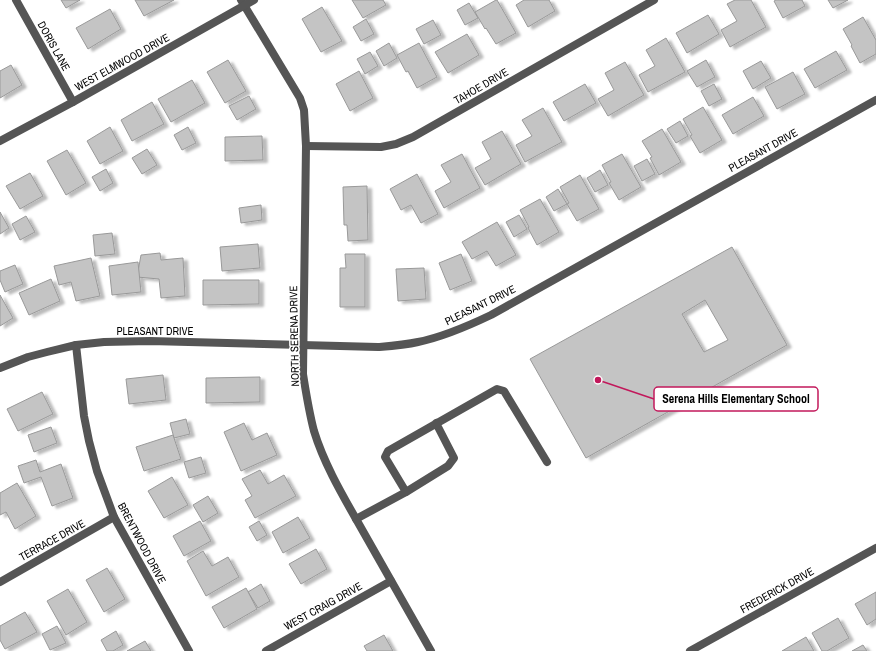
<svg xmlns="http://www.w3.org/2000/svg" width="876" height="651" viewBox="0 0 876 651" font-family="'Archivo Narrow',sans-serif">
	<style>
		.building { fill: #c4c4c4; stroke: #999; fill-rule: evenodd; filter: url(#shadow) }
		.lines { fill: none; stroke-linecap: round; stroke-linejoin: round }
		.service { stroke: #555; stroke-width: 8 }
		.minor { stroke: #555; stroke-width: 8 }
		.labels { text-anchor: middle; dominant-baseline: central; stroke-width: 3; stroke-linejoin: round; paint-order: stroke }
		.street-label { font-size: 11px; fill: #000; stroke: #fff }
		.leader { fill: none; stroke: #c2185b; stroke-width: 1.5 }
		.callout-dot { fill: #c2185b; stroke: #fff; stroke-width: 1.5 }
		.callout { fill: #fff; stroke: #c2185b; stroke-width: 1.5 }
		.callout-label { font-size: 12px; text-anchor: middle; font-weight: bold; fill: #000 }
	</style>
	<defs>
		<filter id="shadow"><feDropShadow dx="4.5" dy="2.5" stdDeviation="1" flood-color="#0004"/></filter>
	</defs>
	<rect width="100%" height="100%" fill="#fff"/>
	<!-- building -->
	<g class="building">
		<path d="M61 0H80L66 8Z"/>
		<path d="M135 0H174L144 16Z"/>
		<path d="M352 0H383L386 5 363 18Z"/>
		<path d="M496 0H497L516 33 496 44 486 28 485 29 475 12Z"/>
		<path d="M524 0H549L555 11 528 27 516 5Z"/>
		<path d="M735 0H751L766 27 730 47 721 30 737 21 727 4Z"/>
		<path d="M776 0H802L805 6 783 18 774 1Z"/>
		<path d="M828 0H848L833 8Z"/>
		<path d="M469 3 478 18 465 25 457 10Z"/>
		<path d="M322 7 342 41 321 52 302 19Z"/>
		<path d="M110 9 121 29 88 49 76 28Z"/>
		<path d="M708 15 719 34 687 53 676 33Z"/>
		<path d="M863 17 876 40V54L860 63 851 46 852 45 843 29Z"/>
		<path d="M366 19 374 34 361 41 353 27Z"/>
		<path d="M433 20 441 35 424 44 416 29Z"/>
		<path d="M467 34 479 55 448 73 435 52Z"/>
		<path d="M666 38 685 72 648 92 639 75 655 66 646 50Z"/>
		<path d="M389 43 397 58 384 66 376 51Z"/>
		<path d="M419 43 437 77 417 88 408 71 406 72 397 55Z"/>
		<path d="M836 51 847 70 815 88 804 69Z"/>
		<path d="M370 52 378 66 365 74 357 59Z"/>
		<path d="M228 60 246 91 225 103 207 72Z"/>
		<path d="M706 60 715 77 697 87 687 71Z"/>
		<path d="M761 61 771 78 753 89 743 71Z"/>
		<path d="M625 62 644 95 608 116 598 99 614 90 605 73Z"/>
		<path d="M11 65 22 85 0 98V71Z"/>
		<path d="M359 71 373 98 350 111 336 84Z"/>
		<path d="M793 72 805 94 777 109 765 87Z"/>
		<path d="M192 80 205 103 171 122 158 99Z"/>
		<path d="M585 84 596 103 564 121 553 102Z"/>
		<path d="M714 84 722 99 709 106 701 91Z"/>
		<path d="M249 96 256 109 237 120 229 106Z"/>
		<path d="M753 97 764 116 733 134 722 115Z"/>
		<path d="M152 102 164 124 132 141 121 120Z"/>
		<path d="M703 107 722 140 700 153 690 136 692 135 683 119Z"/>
		<path d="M543 108 562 142 525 162 516 145 532 136 522 120Z"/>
		<path d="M680 121 688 136 676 143 667 129Z"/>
		<path d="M110 127 123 151 100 164 87 141Z"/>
		<path d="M188 127 196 143 182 150 174 135Z"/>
		<path d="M662 129 681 162 659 175 650 158 652 157 642 141Z"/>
		<path d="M502 131 521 164 485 185 475 168 491 159 482 142Z"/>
		<path d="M262 136 263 160 225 161V137Z"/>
		<path d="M147 149 157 165 142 174 132 158Z"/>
		<path d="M67 150 86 183 66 195 47 161Z"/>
		<path d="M462 154 480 188 444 208 435 191 451 182 441 165Z"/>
		<path d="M622 154 641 187 619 200 609 183 611 182 602 165Z"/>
		<path d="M647 159 655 174 642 181 634 166Z"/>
		<path d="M106 169 113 183 100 191 92 177Z"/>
		<path d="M600 170 608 185 595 192 587 178Z"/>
		<path d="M30 173 43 196 20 209 6 186Z"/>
		<path d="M417 174 438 214 421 223 411 205 401 210 390 189Z"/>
		<path d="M580 175 599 209 577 221 567 204 569 203 560 187Z"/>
		<path d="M367 186 368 240 348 241 347 225H344L343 187Z"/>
		<path d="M558 189 567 204 554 211 546 197Z"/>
		<path d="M540 199 559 232 537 245 528 228 529 227 520 210Z"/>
		<path d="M261 205 262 220 241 223 239 208Z"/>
		<path d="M0 212 9 228 0 234Z"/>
		<path d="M519 215 527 229 514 237 506 222Z"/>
		<path d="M26 216 35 232 20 240 12 224Z"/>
		<path d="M497 222 516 255 496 266 487 251 472 259 462 242Z"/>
		<path d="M112 233 115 254 95 256 93 235Z"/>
		<path d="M258 244 260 268 222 271 220 247Z"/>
		<path d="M732 247 787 345 586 458 530 359ZM705 300 728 340 704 352 682 314Z"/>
		<path d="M160 253 161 260 183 258 185 296 161 298 159 279 137 277 141 255Z"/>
		<path d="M345 254H365V307H340V268H346Z"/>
		<path d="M461 254 472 281 450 290 439 263Z"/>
		<path d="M91 258 100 296 76 301 71 282 59 285 54 266Z"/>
		<path d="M138 262 141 292 112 295 109 266Z"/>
		<path d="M15 265 23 284 5 292 0 280V271Z"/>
		<path d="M424 268 426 299 398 301 396 269Z"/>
		<path d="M51 279 60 301 29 315 19 293Z"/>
		<path d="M203 280H259V304L203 305Z"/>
		<path d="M0 295 13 318 0 326Z"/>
		<path d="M163 375 166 400 129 404 126 379Z"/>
		<path d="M260 377V402L206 403V378Z"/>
		<path d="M42 392 53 414 18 431 7 409Z"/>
		<path d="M186 419 190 434 174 438 170 423Z"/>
		<path d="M244 423 252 440 267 433 277 455 241 471 224 432Z"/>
		<path d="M51 427 57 443 34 452 28 435Z"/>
		<path d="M173 435 181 459 144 471 136 447Z"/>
		<path d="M201 457 206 473 189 478 184 462Z"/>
		<path d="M36 460 40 472 61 464 73 498 52 506 41 477 24 483 18 466Z"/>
		<path d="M260 470 268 484 284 475 296 496 255 518 245 500 252 496 242 479Z"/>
		<path d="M172 477 188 505 164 518 148 491Z"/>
		<path d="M17 483 36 516 15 529 6 512 0 515V493Z"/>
		<path d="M208 496 218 513 203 522 193 505Z"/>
		<path d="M298 517 310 538 283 553 272 532Z"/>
		<path d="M200 521 211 541 184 556 173 536Z"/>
		<path d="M259 521 267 535 257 541 249 527Z"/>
		<path d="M316 549 327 569 301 584 289 564Z"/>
		<path d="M203 551 212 566 228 557 239 577 206 596 187 561Z"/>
		<path d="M107 568 125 599 104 612 86 580Z"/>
		<path d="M261 584 270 601 258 608 248 592Z"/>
		<path d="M246 588 257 609 224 628 212 607Z"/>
		<path d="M68 589 87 622 66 635 47 601Z"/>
		<path d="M876 592V619L867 625 855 604Z"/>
		<path d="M25 612 37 632 5 649 0 640V626Z"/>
		<path d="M838 618 849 638 827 651H822L812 633Z"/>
		<path d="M57 626 66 643 50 650 42 634Z"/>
		<path d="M116 631 123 645 113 651H107L101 640Z"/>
		<path d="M384 635 393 651H367L364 646Z"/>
		<path d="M806 637 814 651H782Z"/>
		<path d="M145 641 151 651H127Z"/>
		<path d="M863 645 867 651H852Z"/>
	</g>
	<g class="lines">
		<!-- service -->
		<g class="service">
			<path d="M436 423 454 458 448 466 406 492 385 457 388 451 497 389 504 391 547 462"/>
			<path d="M356 519 406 492"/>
		</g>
		<!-- minor -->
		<g class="minor">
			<path d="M16 0 73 102"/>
			<path d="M241 0 300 98 304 110 306 146 303 374C306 393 309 412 314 431 324 464 343 496 360 526 384 568 408 610 431 651"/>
			<path d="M0 141 73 102 254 0"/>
			<path d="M306 146 381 147 396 144 413 137 654 0"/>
			<path d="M76 345 84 416 89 441 97 471 114 517 189 651"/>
			<path d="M0 368 28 357 47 352 76 345 104 342 150 341 378 347C391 346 405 345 418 342 443 337 468 326 491 315L876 100"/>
			<path d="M0 582 114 517"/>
			<path d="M266 651 391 581"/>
			<path d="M690 651 876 548"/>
		</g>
	</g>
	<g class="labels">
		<!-- street labels -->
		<g class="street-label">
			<text transform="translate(54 46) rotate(61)">DORIS LANE</text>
			<text transform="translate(122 62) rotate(-29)">WEST ELMWOOD DRIVE</text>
			<text transform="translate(481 86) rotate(-30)">TAHOE DRIVE</text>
			<text transform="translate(763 150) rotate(-29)">PLEASANT DRIVE</text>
			<text transform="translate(480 305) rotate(-26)">PLEASANT DRIVE</text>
			<text x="155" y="331">PLEASANT DRIVE</text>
			<text transform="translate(294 336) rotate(-91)">NORTH SERENA DRIVE</text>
			<text transform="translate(52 540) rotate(-29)">TERRACE DRIVE</text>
			<text transform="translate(142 543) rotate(62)">BRENTWOOD DRIVE</text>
			<text transform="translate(777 590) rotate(-29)">FREDERICK DRIVE</text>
			<text transform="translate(323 606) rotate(-29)">WEST CRAIG DRIVE</text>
		</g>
	</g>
	<!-- callouts -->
	<path class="leader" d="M598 380L654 399"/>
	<circle class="callout-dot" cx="598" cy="380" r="4"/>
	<rect class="callout" x="654" y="387" width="164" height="24" rx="4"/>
	<g class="callout-label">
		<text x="736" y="403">Serena Hills Elementary School</text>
	</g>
</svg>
